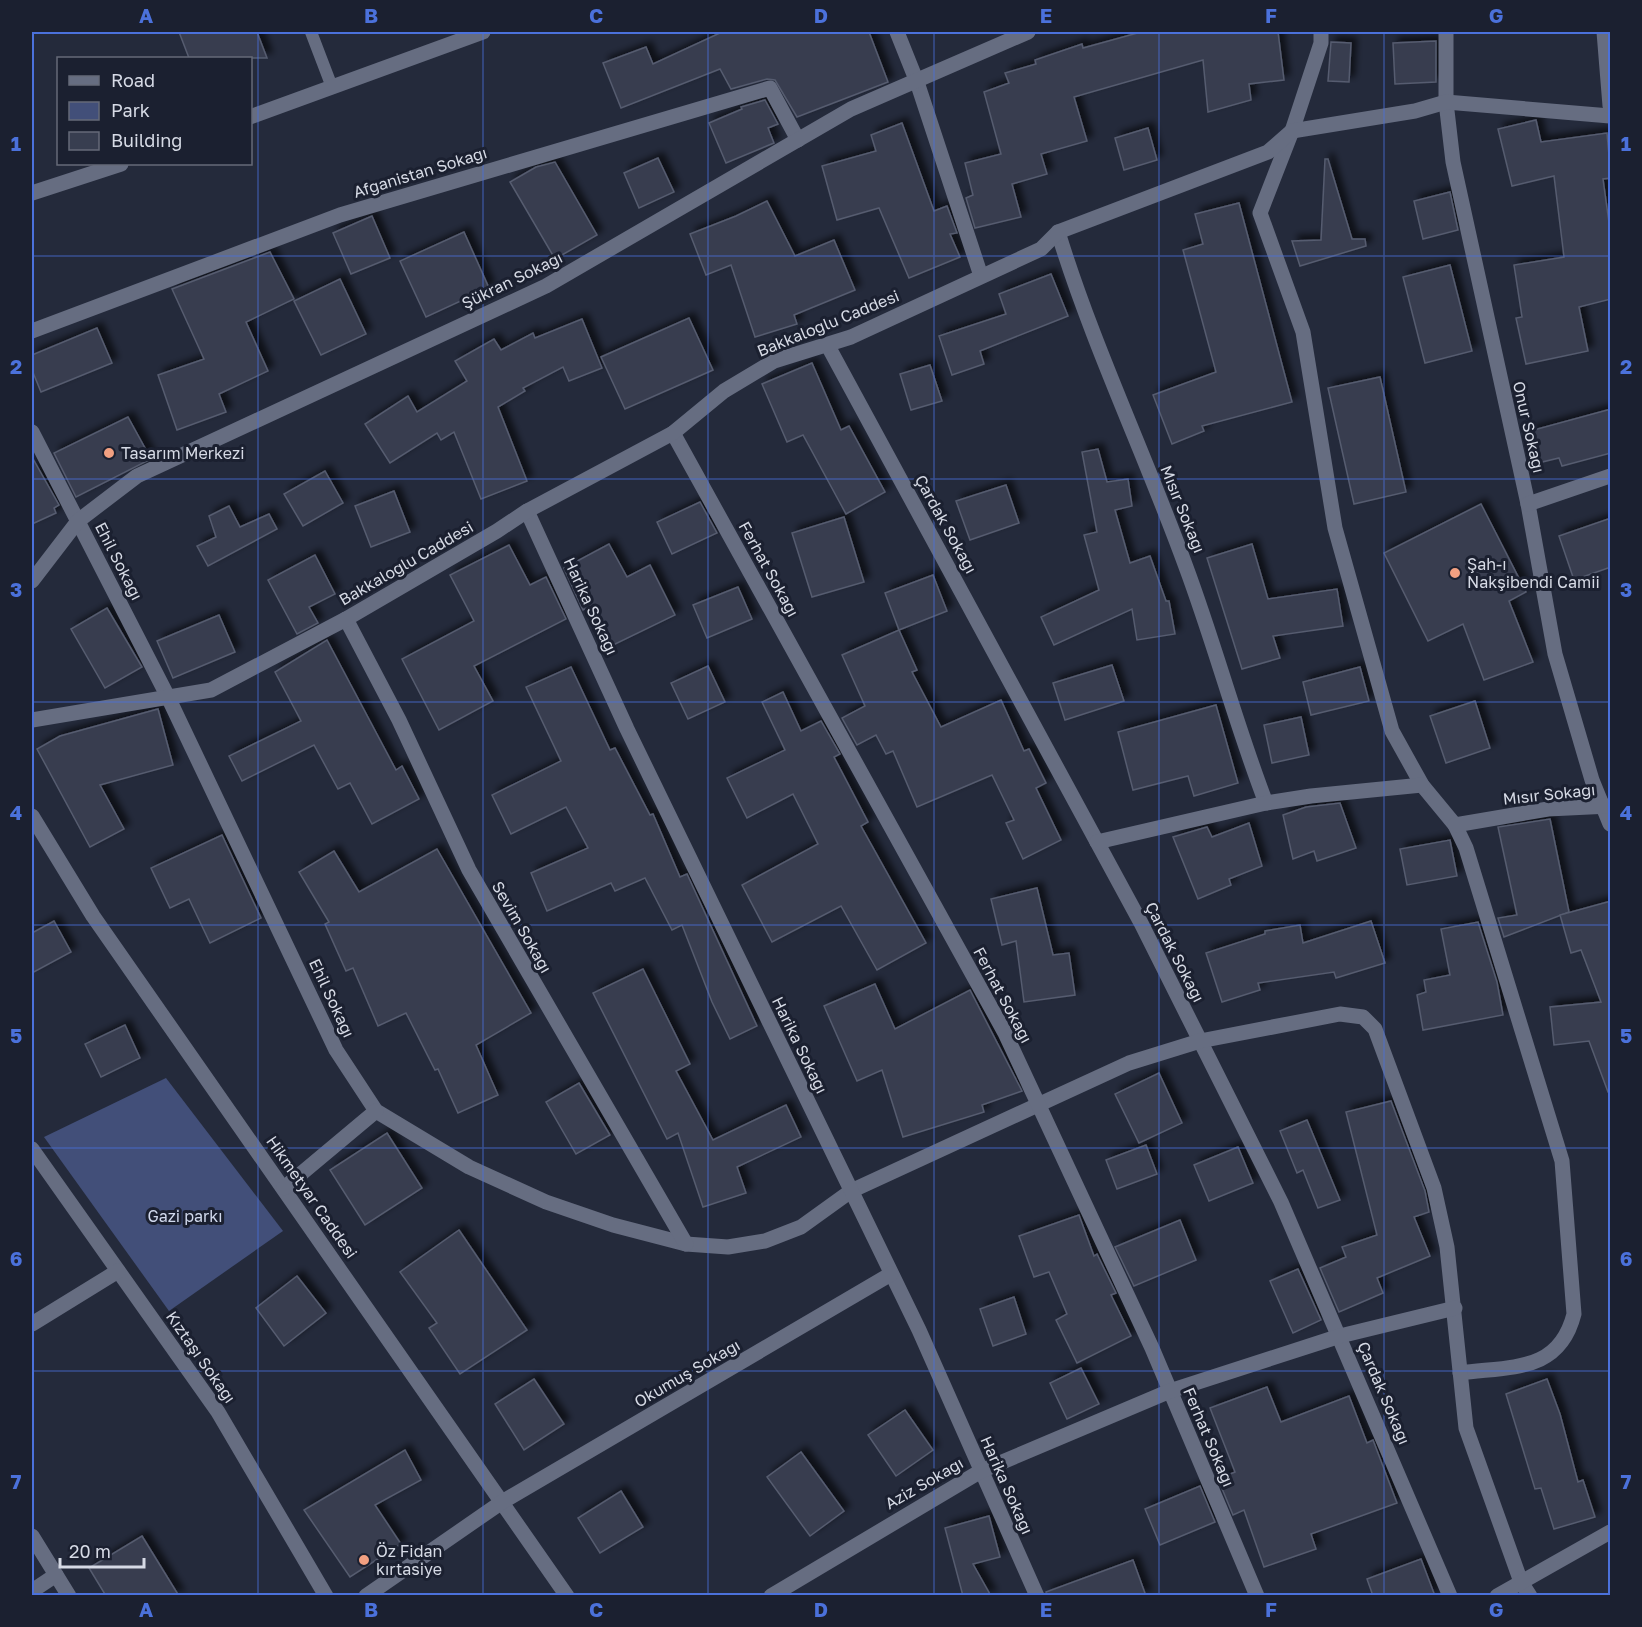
<svg xmlns="http://www.w3.org/2000/svg" width="1642" height="1627" viewBox="0 0 1642 1627" font-family="'Golos Text',sans-serif">
	<style>
		.green { fill: #424f79 }
		.building { fill: #383e50; stroke: #565c6f; stroke-width: 1.5; filter: url(#shadow) }
		.lines { fill: none; stroke-linecap: round; stroke-linejoin: round }
		.service { stroke: #666d81; stroke-width: 12 }
		.minor { stroke: #666d81; stroke-width: 15 }
		.tertiary { stroke: #666d81; stroke-width: 15 }
		.grid { fill: none; stroke: #4b71db; stroke-width: 1.5; stroke-opacity: 0.55 }
		.poi-dot { fill: #f2a081; stroke: #1b2030; stroke-width: 2 }
		.labels { text-anchor: middle; dominant-baseline: central; stroke-width: 6; stroke-linejoin: round; paint-order: stroke }
		.street-label { font-size: 16px; fill: #d6dae5; stroke: #1b2030 }
		.poi-label { font-size: 16px; fill: #d6dae5; stroke: #1b2030; text-anchor: start }
		.park-label { font-size: 16px; fill: #d1d9ed; stroke: #1b2030 }
		.neatline { fill: none; stroke: #4b71db; stroke-width: 2 }
		.grid-label { font-size: 20px; text-anchor: middle; font-weight: bold; fill: #4b71db }
	</style>
	<defs>
		<filter id="shadow"><feDropShadow dx="5.5" dy="-5.5" stdDeviation="3" flood-color="#0009"/></filter>
	</defs>
	<rect width="100%" height="100%" fill="#242a3b"/>
	<!-- green -->
	<path class="green" d="M166 1078 283 1231 169 1311 44 1137Z"/>
	<!-- building -->
	<g class="building">
		<path d="M179 32H257L267 58H189Z"/>
		<path d="M722 32H869L888 82 797 117 775 80 767 79 731 89 720 69 621 108 603 63 646 47 653 64Z"/>
		<path d="M1141 32H1278L1284 80 1249 84 1251 100 1208 112 1203 60 1074 97 1087 141 1041 154 1047 174 1012 184 1021 217 975 228 966 198 973 195 965 163 1001 154 984 92 1009 83 1005 73 1036 64 1035 60 1082 44 1083 48Z"/>
		<path d="M1436 41V82L1395 84 1393 43Z"/>
		<path d="M1331 42 1351 43 1349 82 1328 81Z"/>
		<path d="M765 100 778 124 768 128 774 143 726 163 709 123 742 109 741 107Z"/>
		<path d="M1536 120 1541 142 1607 133 1611 178 1603 179 1611 237V299L1579 307 1588 351 1526 364 1516 318 1522 317 1514 265 1564 257 1554 176 1512 186 1498 129Z"/>
		<path d="M902 123 934 211 947 206 957 233 950 234 960 257 909 278 879 208 837 220 822 166 876 151 871 135Z"/>
		<path d="M1148 128 1157 160 1124 170 1115 138Z"/>
		<path d="M658 158 674 192 639 208 624 173Z"/>
		<path d="M1325 159H1328L1352 239H1365L1366 246 1300 266 1292 241 1321 240Z"/>
		<path d="M555 162 597 235 555 259 510 182 536 167Z"/>
		<path d="M1450 192 1458 230 1423 239 1414 201Z"/>
		<path d="M767 201 795 256 834 240 855 290 794 315 797 324 755 337 731 265 706 275 690 234 736 216Z"/>
		<path d="M1239 203 1292 402 1202 426 1204 431 1172 444 1153 395 1216 372 1183 250 1203 244 1195 214Z"/>
		<path d="M372 216 390 258 351 274 333 233Z"/>
		<path d="M464 232 489 288 426 317 400 261Z"/>
		<path d="M270 252 294 299 246 322 268 371 219 394 226 412 177 430 158 375 204 359 172 289Z"/>
		<path d="M1450 265 1472 351 1425 363 1403 277Z"/>
		<path d="M1051 274 1068 316 980 351 984 364 952 375 939 336 1006 314 999 294Z"/>
		<path d="M340 279 366 334 321 355 294 301Z"/>
		<path d="M689 318 713 370 625 409 601 357Z"/>
		<path d="M582 319 602 368 569 381 563 367 523 388 525 391 498 407 527 481 481 499 454 432 441 440 437 433 390 463 365 424 408 396 417 412 467 381 455 361 494 339 501 350 533 333 535 338Z"/>
		<path d="M97 328 112 363 41 392 32 370V355Z"/>
		<path d="M812 363 841 430 849 426 885 492 846 514 803 435 787 442 762 384Z"/>
		<path d="M930 365 942 401 911 410 900 374Z"/>
		<path d="M1380 377 1406 492 1354 504 1328 388Z"/>
		<path d="M1611 409V453L1562 466 1559 458 1538 463 1530 431Z"/>
		<path d="M128 417 151 459 76 497 54 453Z"/>
		<path d="M1098 449 1107 482 1128 479 1132 506 1115 510 1130 563 1150 556 1166 601H1169L1175 634 1137 640 1132 609 1054 645 1041 617 1099 590 1084 535 1097 532 1082 452Z"/>
		<path d="M32 457 59 505 54 508 56 513 32 524Z"/>
		<path d="M325 471 343 503 303 526 284 494Z"/>
		<path d="M1006 485 1019 523 970 540 956 501Z"/>
		<path d="M394 491 410 532 371 547 355 506Z"/>
		<path d="M700 502 717 533 672 554 657 522Z"/>
		<path d="M1481 504 1526 592 1509 601 1533 662 1484 680 1463 624 1428 641 1384 553Z"/>
		<path d="M229 506 240 527 269 514 277 529 208 566 197 546 216 537 209 516Z"/>
		<path d="M844 517 864 582 812 597 792 533Z"/>
		<path d="M1611 518V567L1574 580 1559 536Z"/>
		<path d="M609 544 627 577 650 565 675 615 607 648 587 608 583 610 564 568Z"/>
		<path d="M1252 544 1268 599 1337 589 1343 626 1273 636 1280 658 1242 669 1207 558Z"/>
		<path d="M509 545 530 585 546 577 566 619 474 666 493 701 439 730 402 659 474 621 450 575Z"/>
		<path d="M315 555 335 594 309 607 318 623 297 634 268 580Z"/>
		<path d="M933 575 947 611 899 630 885 593Z"/>
		<path d="M738 587 752 619 707 638 693 605Z"/>
		<path d="M107 608 142 667 105 688 71 629Z"/>
		<path d="M219 615 235 652 173 678 157 641Z"/>
		<path d="M899 630 917 670 912 672 941 727 1001 700 1024 751 1029 749 1046 783 1036 788 1061 840 1023 859 1006 823 1014 820 992 775 917 807 893 751 886 754 876 735 857 745 842 718 865 706 842 655Z"/>
		<path d="M327 640 396 770 402 766 419 799 372 824 350 783 338 789 314 745 242 781 229 756 301 721 275 672Z"/>
		<path d="M1112 665 1124 701 1065 720 1053 683Z"/>
		<path d="M708 666 725 702 688 719 671 683Z"/>
		<path d="M571 667 610 750 615 748 650 815 653 814 680 877 687 874 757 1026 730 1039 712 1002 682 925 672 930 645 878 615 891 611 883 547 911 531 873 588 848 566 807 511 834 492 795 561 761 526 687Z"/>
		<path d="M1360 667 1369 701 1311 715 1303 682Z"/>
		<path d="M783 692 801 731 821 721 840 754 834 757 868 822 861 826 926 943 877 970 841 906 772 942 742 885 818 844 793 794 747 818 727 778 785 750 762 702Z"/>
		<path d="M1475 701 1490 748 1446 763 1430 716Z"/>
		<path d="M1216 705 1238 783 1194 796 1188 776 1133 790 1118 732Z"/>
		<path d="M158 709 173 765 100 785 124 829 90 847 37 749 60 736Z"/>
		<path d="M1301 717 1309 755 1272 763 1264 725Z"/>
		<path d="M1340 803 1356 848 1317 861 1314 851 1293 859 1283 815 1306 807Z"/>
		<path d="M1550 819 1569 912 1504 937 1498 918 1517 915 1498 827Z"/>
		<path d="M1249 823 1262 866 1229 879 1231 885 1198 899 1173 837 1207 827 1212 837Z"/>
		<path d="M222 835 261 918 210 943 189 899 170 908 151 868Z"/>
		<path d="M1450 840 1457 876 1407 885 1400 849Z"/>
		<path d="M437 849 531 1013 476 1045 498 1095 458 1113 438 1069 435 1070 406 1013 378 1026 353 968 346 971 325 924 329 922 299 872 334 851 359 892Z"/>
		<path d="M1037 888 1053 955 1069 953 1075 995 1024 1002 1016 941 1002 945 991 899Z"/>
		<path d="M1611 901V1092H1608L1589 1041 1554 1045 1550 1007 1601 1002 1581 950 1571 953 1560 915Z"/>
		<path d="M54 921 71 952 32 973V933Z"/>
		<path d="M1371 921 1385 963 1336 978 1334 972 1258 983 1260 990 1222 1002 1206 953 1265 934V931L1300 925 1303 943Z"/>
		<path d="M1478 922 1497 982 1503 1015 1423 1030 1417 995 1426 992 1424 980 1450 975 1441 929Z"/>
		<path d="M643 969 690 1064 676 1071 713 1140 786 1105 801 1137 737 1167 746 1193 703 1207 678 1133 667 1139 593 993Z"/>
		<path d="M875 984 895 1029 970 990 1022 1091 982 1105 984 1112 903 1137 882 1070 857 1081 824 1006Z"/>
		<path d="M125 1025 140 1058 101 1077 85 1044Z"/>
		<path d="M1159 1073 1182 1123 1139 1143 1115 1094Z"/>
		<path d="M579 1083 610 1135 576 1154 546 1102Z"/>
		<path d="M1391 1101 1425 1191 1429 1212 1414 1217 1430 1256 1377 1278 1383 1293 1339 1312 1320 1268 1346 1257 1342 1247 1377 1235 1346 1112Z"/>
		<path d="M1307 1120 1340 1200 1318 1208 1303 1170 1297 1173 1280 1131Z"/>
		<path d="M387 1133 422 1188 365 1225 330 1170Z"/>
		<path d="M1146 1145 1157 1174 1117 1189 1106 1160Z"/>
		<path d="M1238 1147 1253 1183 1209 1201 1194 1165Z"/>
		<path d="M1079 1215 1094 1256 1097 1254 1116 1293 1111 1295 1131 1336 1077 1363 1056 1320 1067 1314 1049 1272 1034 1277 1019 1236Z"/>
		<path d="M1180 1220 1196 1260 1134 1286 1115 1247Z"/>
		<path d="M459 1230 527 1330 460 1374 429 1328 437 1323 400 1272Z"/>
		<path d="M1298 1269 1321 1320 1293 1333 1270 1281Z"/>
		<path d="M297 1276 326 1313 284 1346 256 1308Z"/>
		<path d="M1014 1297 1026 1334 993 1346 980 1309Z"/>
		<path d="M1081 1368 1099 1404 1067 1419 1050 1383Z"/>
		<path d="M534 1379 564 1424 524 1450 495 1404Z"/>
		<path d="M1547 1379 1560 1414 1578 1482 1583 1480 1595 1517 1554 1529 1541 1488 1535 1489 1506 1394Z"/>
		<path d="M1267 1387 1281 1422 1349 1396 1367 1443 1373 1440 1397 1503 1311 1534 1316 1549 1264 1567 1244 1510 1233 1515 1218 1479 1235 1472 1210 1408Z"/>
		<path d="M905 1410 933 1450 896 1476 868 1435Z"/>
		<path d="M405 1450 421 1480 375 1505 401 1544 350 1577 304 1510Z"/>
		<path d="M801 1452 844 1511 810 1536 767 1477Z"/>
		<path d="M1200 1486 1215 1522 1160 1545 1145 1509Z"/>
		<path d="M621 1491 643 1527 600 1553 578 1518Z"/>
		<path d="M989 1516 1000 1557 973 1564 991 1596H963L945 1528Z"/>
		<path d="M142 1536 179 1596H106L89 1568Z"/>
		<path d="M1421 1559 1435 1596H1373L1367 1579Z"/>
		<path d="M1133 1560 1146 1596H1047L1046 1592Z"/>
	</g>
	<g class="lines">
		<!-- service -->
		<path class="service" d="M311 32 332 87"/>
		<!-- minor -->
		<g class="minor">
			<path d="M897 32 917 82 981 276"/>
			<path d="M1321 32V43L1292 131 1260 213 1303 332 1335 528 1392 731 1422 785 1455 825 1466 848 1562 1161 1574 1314C1559 1373 1511 1366 1460 1373"/>
			<path d="M1446 32V102L1453 162 1528 504 1555 654 1592 780 1610 824"/>
			<path d="M250 117 483 32"/>
			<path d="M32 193 121 164"/>
			<path d="M1058 232C1093 346 1145 454 1186 567 1215 645 1236 725 1266 803"/>
			<path d="M32 331 340 215 770 88 798 140"/>
			<path d="M828 346 1141 923 1281 1202 1450 1596"/>
			<path d="M32 432 168 697 336 1050 376 1111 469 1167 546 1202 613 1225 686 1244 728 1247 765 1241 801 1227 851 1191 1129 1063 1200 1041 1340 1014 1363 1017 1375 1029 1434 1188 1447 1247 1466 1428 1521 1582 1530 1596"/>
			<path d="M673 433 1005 1033 1152 1348 1257 1596"/>
			<path d="M1528 504 1610 476"/>
			<path d="M527 511 627 729 919 1330 1037 1596"/>
			<path d="M32 581 78 521 137 476 546 286 851 109 1028 32"/>
			<path d="M346 619 399 720 469 870 686 1244"/>
			<path d="M32 720 211 690 346 619 497 531 527 511 673 433 724 391 774 361 851 337 1041 249 1058 232 1268 152 1292 131 1415 111 1446 102 1610 116"/>
			<path d="M32 816 93 916 567 1596"/>
			<path d="M1455 825 1548 809 1610 806"/>
			<path d="M1097 842 1266 803 1311 796 1422 785"/>
			<path d="M32 1149 218 1412 326 1596"/>
			<path d="M284 1188 376 1111"/>
			<path d="M32 1324 118 1271"/>
			<path d="M32 1536 69 1596"/>
			<path d="M32 1591 56 1575"/>
			<path d="M366 1596 502 1502 891 1274"/>
			<path d="M771 1596 981 1471 1170 1391 1340 1336 1455 1308"/>
			<path d="M1497 1596 1610 1532"/>
		</g>
		<!-- tertiary -->
		<path class="tertiary" d="M1604 32 1610 106"/>
	</g>
	<!-- grid -->
	<path class="grid" d="M258 32V1596M483 32V1596M708 32V1596M934 32V1596M1159 32V1596M1384 32V1596M32 256H1610M32 479H1610M32 702H1610M32 925H1610M32 1148H1610M32 1371H1610"/>
	<!-- markers -->
	<g class="poi-dot">
		<circle cx="109" cy="453" r="6"/>
		<circle cx="1455" cy="573" r="6"/>
		<circle cx="364" cy="1560" r="6"/>
	</g>
	<g class="labels">
		<!-- street labels -->
		<g class="street-label">
			<text transform="translate(420 172) rotate(-17)">Afganistan Sokağı</text>
			<text transform="translate(512 280) rotate(-26)">Şükran Sokağı</text>
			<text transform="translate(828 323) rotate(-22)">Bakkaloğlu Caddesi</text>
			<text transform="translate(1529 427) rotate(77)">Onur Sokağı</text>
			<text transform="translate(1183 509) rotate(68)">Mısır Sokağı</text>
			<text transform="translate(946 524) rotate(61)">Çardak Sokağı</text>
			<text transform="translate(119 561) rotate(63)">Ehil Sokağı</text>
			<text transform="translate(406 563) rotate(-30)">Bakkaloğlu Caddesi</text>
			<text transform="translate(769 569) rotate(61)">Ferhat Sokağı</text>
			<text transform="translate(591 606) rotate(65)">Harika Sokağı</text>
			<text transform="translate(1549 794) rotate(-6)">Mısır Sokağı</text>
			<text transform="translate(522 927) rotate(60)">Sevim Sokağı</text>
			<text transform="translate(1175 952) rotate(63)">Çardak Sokağı</text>
			<text transform="translate(1003 995) rotate(62)">Ferhat Sokağı</text>
			<text transform="translate(332 998) rotate(65)">Ehil Sokağı</text>
			<text transform="translate(800 1045) rotate(64)">Harika Sokağı</text>
			<text transform="translate(312 1197) rotate(55)">Hikmetyar Caddesi</text>
			<text transform="translate(201 1357) rotate(55)">Kıztaşı Sokağı</text>
			<text transform="translate(687 1373) rotate(-30)">Okumuş Sokağı</text>
			<text transform="translate(1384 1393) rotate(67)">Çardak Sokağı</text>
			<text transform="translate(1209 1437) rotate(67)">Ferhat Sokağı</text>
			<text transform="translate(924 1483) rotate(-30)">Aziz Sokağı</text>
			<text transform="translate(1007 1485) rotate(66)">Harika Sokağı</text>
		</g>
		<!-- poi labels -->
		<g class="poi-label">
			<text x="121" y="453">Tasarım Merkezi</text>
			<text x="1467" y="564">Şah-ı<tspan x="1467" dy="18">Nakşibendi Camii</tspan></text>
			<text x="376" y="1551">Öz Fidan<tspan x="376" dy="18">kırtasiye</tspan></text>
		</g>
		<!-- park labels -->
		<g class="park-label">
			<text x="185" y="1216">Gazi parkı</text>
		</g>
	</g>
	<!-- border -->
	<rect width="1642" height="1627" fill="none" stroke="#1b2030" stroke-width="66"/>
	<!-- legend -->
	<rect x="57" y="57" width="195" height="108" fill="#1b2030" stroke="#666a78" stroke-width="1.5"/>
	<rect x="69" y="76" width="30" height="9" fill="#666d81" stroke="#666a78" stroke-width="1.5"/>
	<text x="111" y="87" font-size="18" fill="#d6dae5">Road</text>
	<rect x="69" y="102" width="30" height="18" fill="#424f79" stroke="#666a78" stroke-width="1.5"/>
	<text x="111" y="117" font-size="18" fill="#d6dae5">Park</text>
	<rect x="69" y="132" width="30" height="18" fill="#383e50" stroke="#666a78" stroke-width="1.5"/>
	<text x="111" y="147" font-size="18" fill="#d6dae5">Building</text>
	<!-- scale -->
	<path d="M60 1558v9h84v-9" fill="none" stroke="#d6dae5" stroke-width="3"/>
	<text x="69" y="1558" font-size="18" fill="#d6dae5" stroke="#1b2030" stroke-width="4.5" paint-order="stroke">20 m</text>
	<rect x="33" y="33" width="1576" height="1561" class="neatline"/>
	<g class="grid-label">
		<text x="146" y="23">A</text>
		<text x="371" y="23">B</text>
		<text x="596" y="23">C</text>
		<text x="821" y="23">D</text>
		<text x="1046" y="23">E</text>
		<text x="1271" y="23">F</text>
		<text x="1496" y="23">G</text>
		<text x="16" y="151">1</text>
		<text x="1626" y="151">1</text>
		<text x="16" y="374">2</text>
		<text x="1626" y="374">2</text>
		<text x="16" y="597">3</text>
		<text x="1626" y="597">3</text>
		<text x="16" y="820">4</text>
		<text x="1626" y="820">4</text>
		<text x="16" y="1043">5</text>
		<text x="1626" y="1043">5</text>
		<text x="16" y="1266">6</text>
		<text x="1626" y="1266">6</text>
		<text x="16" y="1489">7</text>
		<text x="1626" y="1489">7</text>
		<text x="146" y="1617">A</text>
		<text x="371" y="1617">B</text>
		<text x="596" y="1617">C</text>
		<text x="821" y="1617">D</text>
		<text x="1046" y="1617">E</text>
		<text x="1271" y="1617">F</text>
		<text x="1496" y="1617">G</text>
	</g>
</svg>
